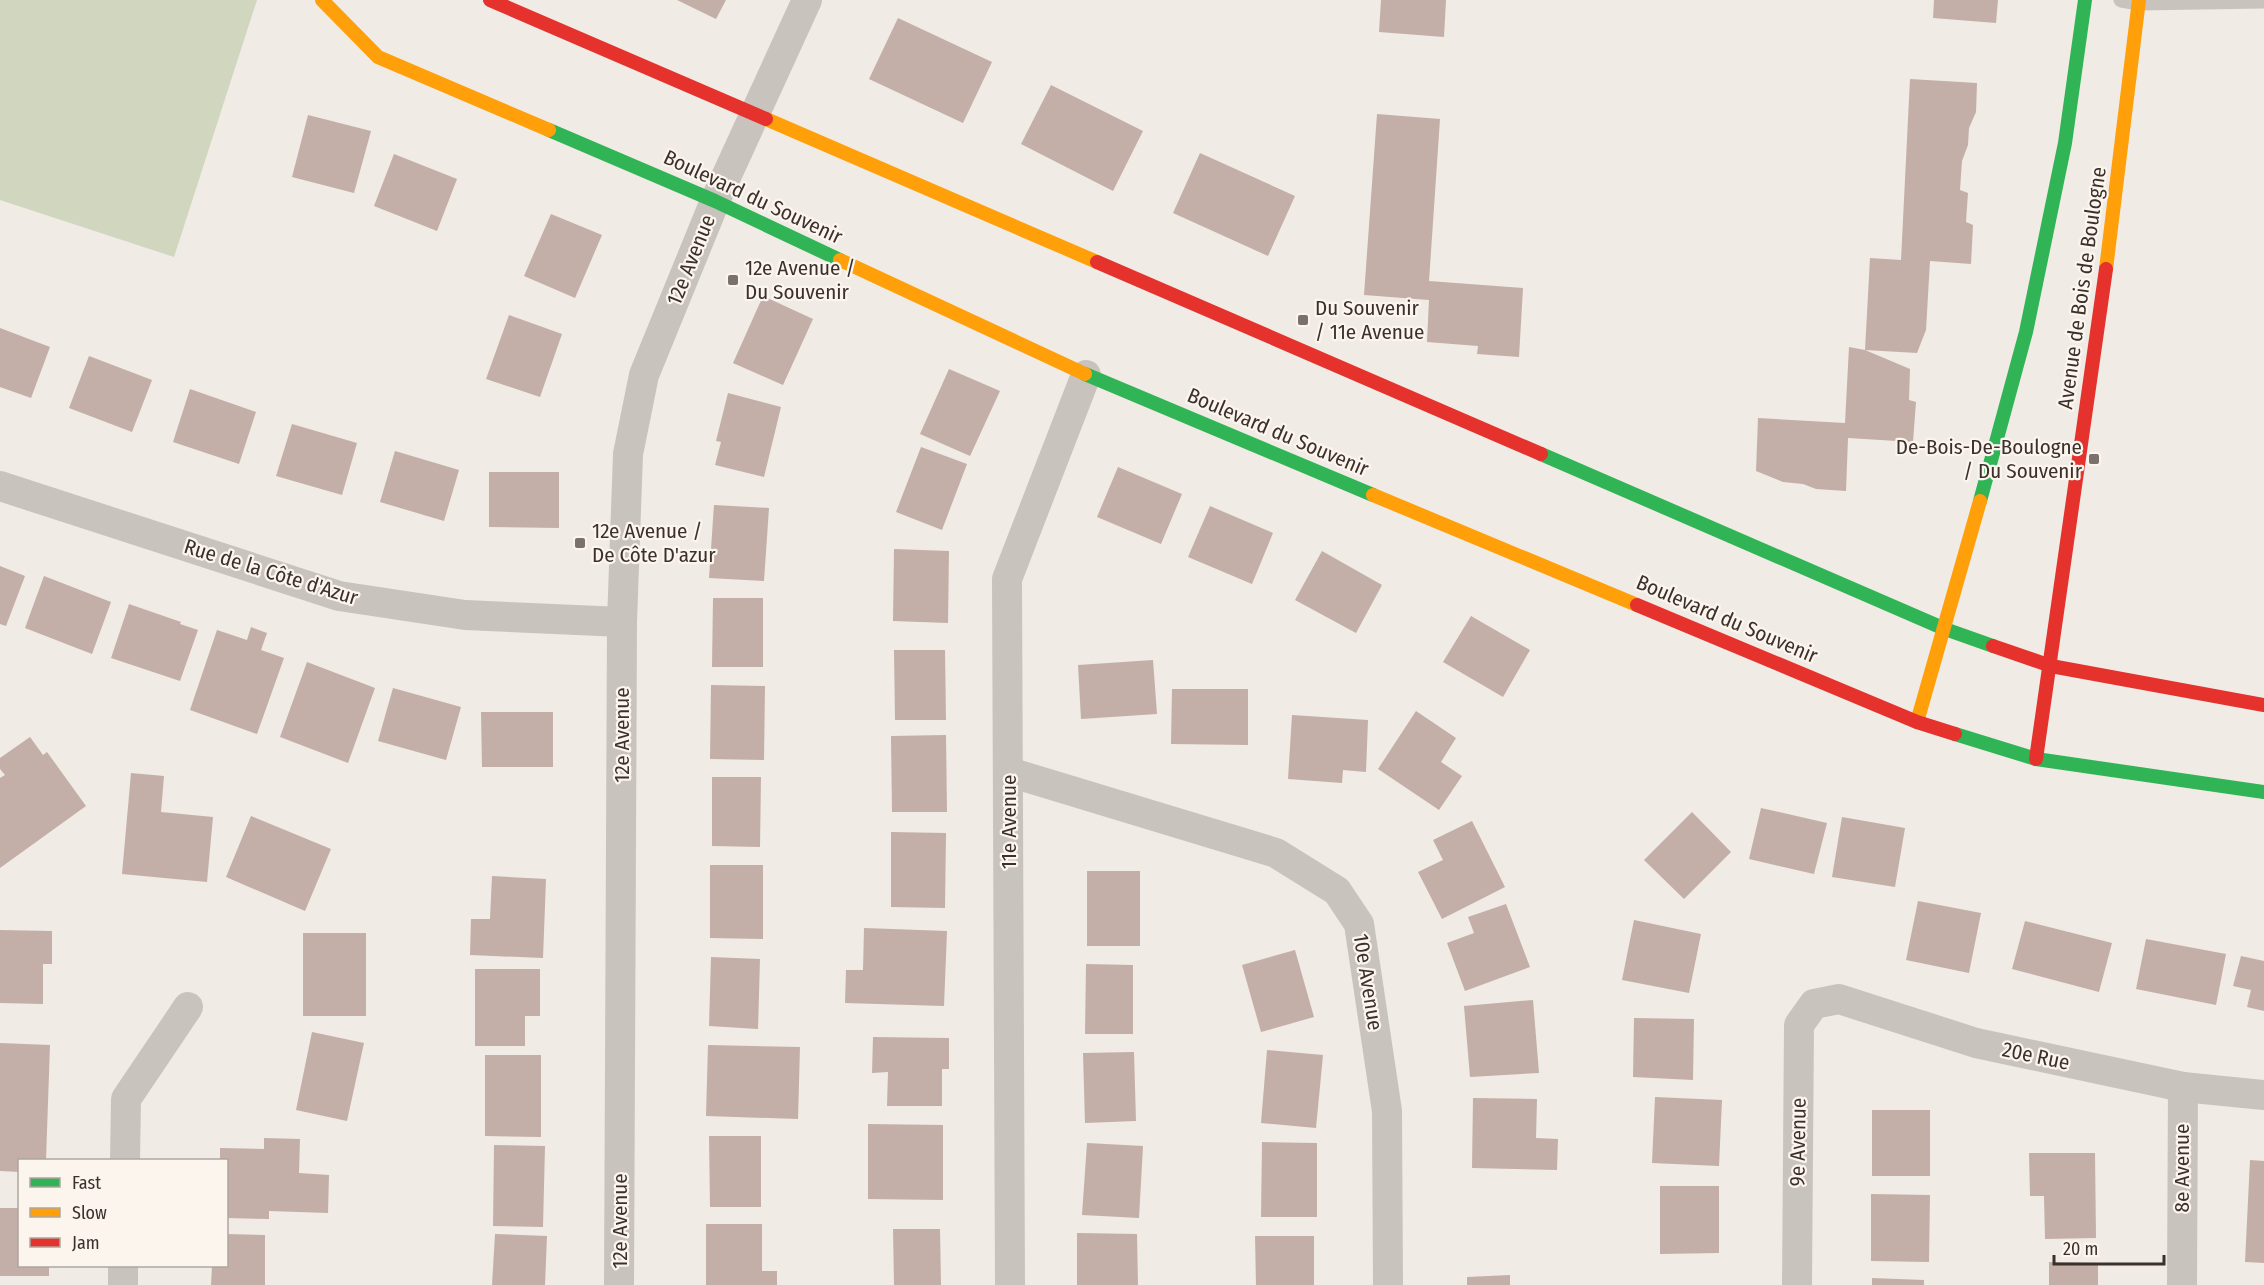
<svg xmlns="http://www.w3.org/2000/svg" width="2264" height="1285" viewBox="0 0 2264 1285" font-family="'Fira Sans Condensed',sans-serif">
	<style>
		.green { fill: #d1d6bf }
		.building { fill: #c3afa7 }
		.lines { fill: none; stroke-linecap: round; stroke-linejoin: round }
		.lane { stroke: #c9c3be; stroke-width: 15 }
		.street { stroke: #c9c3be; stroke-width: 30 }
		.fast { stroke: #30b455; stroke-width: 14 }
		.slow { stroke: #ff9f0a; stroke-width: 14 }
		.jam { stroke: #e5322d; stroke-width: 14 }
		.poi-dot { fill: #7a716c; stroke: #fbf5ee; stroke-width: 2 }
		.labels { text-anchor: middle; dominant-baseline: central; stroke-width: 4.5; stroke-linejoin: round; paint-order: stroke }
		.street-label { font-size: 21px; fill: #3b302b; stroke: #fbf5ee }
		.poi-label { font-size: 21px; fill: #3b302b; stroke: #fbf5ee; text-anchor: start }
	</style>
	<rect width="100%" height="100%" fill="#f0ebe5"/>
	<!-- green -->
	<path class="green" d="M0 0H257L174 257 0 200Z"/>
	<!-- building -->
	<g class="building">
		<path d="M677 0H726L716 19Z"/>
		<path d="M1381 0H1446L1444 37 1379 32Z"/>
		<path d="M1934 0H1998L1996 23 1933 18Z"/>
		<path d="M898 18 992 62 963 123 869 79Z"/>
		<path d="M1910 79 1977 83 1976 112 1969 128 1968 145 1962 161 1960 190 1968 193 1966 222 1973 225 1971 264 1930 261 1926 330 1917 353 1865 350 1910 369 1909 400 1916 402 1913 442 1848 438 1846 491 1816 489 1803 484 1783 482 1756 471 1758 418 1845 423 1849 347 1865 350 1870 258 1901 260Z"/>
		<path d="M1051 85 1143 131 1113 191 1021 144Z"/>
		<path d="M1377 114 1440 119 1429 281 1523 288 1519 357 1477 354 1478 346 1427 342 1429 300 1364 295Z"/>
		<path d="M308 115 371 131 354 193 292 177Z"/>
		<path d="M1200 153 1295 196 1268 256 1173 213Z"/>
		<path d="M394 154 457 179 437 231 374 206Z"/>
		<path d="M551 214 602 235 575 298 524 276Z"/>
		<path d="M763 296 813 319 783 385 733 363Z"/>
		<path d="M509 315 562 334 540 397 486 379Z"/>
		<path d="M0 328 50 347 31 398 0 387Z"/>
		<path d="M89 356 152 380 132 432 69 408Z"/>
		<path d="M949 369 1000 391 970 456 920 434Z"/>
		<path d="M190 389 256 412 239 464 173 442Z"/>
		<path d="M728 393 781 407 764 477 715 465 721 442 716 441Z"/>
		<path d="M292 424 357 443 342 495 276 476Z"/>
		<path d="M921 447 967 464 942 530 896 512Z"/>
		<path d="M395 451 459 470 444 521 380 502Z"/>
		<path d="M1118 467 1182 494 1161 544 1097 517Z"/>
		<path d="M489 472H559V528L489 527Z"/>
		<path d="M714 505 769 508 764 581 709 578Z"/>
		<path d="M1210 506 1273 533 1252 584 1188 557Z"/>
		<path d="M894 549 949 551 948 623 893 621Z"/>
		<path d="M1322 551 1382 585 1356 633 1295 600Z"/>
		<path d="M0 566 25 576 6 626 0 624Z"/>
		<path d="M44 576 111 602 92 654 25 628Z"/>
		<path d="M713 598H763V667H712Z"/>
		<path d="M129 604 181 622 180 624 198 630 180 681 111 658Z"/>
		<path d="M1471 616 1530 650 1503 697 1443 662Z"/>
		<path d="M251 627 267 633 261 650 284 658 257 734 190 710 217 630 247 640Z"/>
		<path d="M894 650H945L946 720H895Z"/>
		<path d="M1153 660 1157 714 1081 719 1078 665Z"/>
		<path d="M307 662 375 688 348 763 280 737Z"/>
		<path d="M711 685 765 686 764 760 710 759Z"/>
		<path d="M393 688 461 707 446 760 378 741Z"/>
		<path d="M1172 689H1248V745L1171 744Z"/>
		<path d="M1416 711 1456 738 1441 762 1462 776 1439 810 1378 769Z"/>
		<path d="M481 712H553V767H482Z"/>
		<path d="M1292 715 1368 720 1366 772 1343 770 1342 783 1288 779Z"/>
		<path d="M946 735 947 812H892L891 736Z"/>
		<path d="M30 737 43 755 47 752 86 806 0 868V778L5 775 0 769V758Z"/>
		<path d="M131 773 164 776 161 812 213 817 207 882 122 874Z"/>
		<path d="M712 777H761L760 847 712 846Z"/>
		<path d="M1761 808 1827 823 1814 874 1749 859Z"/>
		<path d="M1692 812 1731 852 1684 899 1644 860Z"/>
		<path d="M251 816 331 849 305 911 226 877Z"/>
		<path d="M1842 817 1905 828 1895 887 1832 877Z"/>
		<path d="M1472 821 1505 887 1442 919 1418 872 1443 860 1433 840Z"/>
		<path d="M891 832 946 833 945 908 891 907Z"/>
		<path d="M710 865H763V939L710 938Z"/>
		<rect x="1087" y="871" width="53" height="75"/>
		<path d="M492 876 546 879 543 958 470 955 471 919H490Z"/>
		<path d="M1918 901 1981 913 1969 973 1906 960Z"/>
		<path d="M1506 904 1530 967 1465 991 1447 943 1474 933 1468 917Z"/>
		<path d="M1634 920 1701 934 1689 993 1622 980Z"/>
		<path d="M2025 921 2112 943 2099 992 2012 969Z"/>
		<path d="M864 928 947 931 944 1006 845 1003 846 970H863Z"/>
		<path d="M0 930 52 931V964H43V1004L0 1003Z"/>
		<rect x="303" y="933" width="63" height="83"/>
		<path d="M2146 939 2226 954 2216 1005 2136 989Z"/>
		<path d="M1295 950 1314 1017 1261 1032 1242 965Z"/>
		<path d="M2241 956 2264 961V1011L2247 1007 2251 990 2233 986Z"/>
		<path d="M711 957 760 959 758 1029 709 1026Z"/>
		<path d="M1086 964 1133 965V1034H1085Z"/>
		<path d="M475 969H540V1016H525V1046H475Z"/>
		<path d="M1533 1000 1539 1073 1470 1077 1464 1006Z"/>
		<path d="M1634 1018 1694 1019 1693 1080 1633 1077Z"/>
		<path d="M312 1032 364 1043 347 1121 296 1110Z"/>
		<path d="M873 1037 949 1038V1069H942V1106H887L888 1072 872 1073Z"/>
		<path d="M0 1043 50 1045 46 1160H20V1172L0 1171Z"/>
		<path d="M708 1045 800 1047 798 1119 706 1116Z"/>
		<path d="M1267 1050 1323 1055 1316 1128 1261 1123Z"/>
		<path d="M1134 1052 1136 1121 1085 1123 1083 1053Z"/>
		<path d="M485 1055H541V1137L485 1136Z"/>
		<path d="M1655 1097 1722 1100 1719 1166 1652 1163Z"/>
		<path d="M1473 1098 1537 1099 1536 1138 1558 1139 1557 1170 1472 1168Z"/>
		<rect x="1872" y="1110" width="58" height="66"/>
		<path d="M868 1124 943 1125V1200L868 1199Z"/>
		<path d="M709 1136H761V1207H710Z"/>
		<path d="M264 1138 300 1139 299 1173 329 1175 328 1213 269 1211V1219L226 1218V1160H220V1148L264 1149Z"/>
		<path d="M1262 1142 1317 1143V1217H1261Z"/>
		<path d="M1087 1143 1143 1146 1139 1218 1082 1215Z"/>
		<path d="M494 1145 545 1146 543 1227 493 1226Z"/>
		<path d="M2029 1153H2095L2096 1238 2045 1239 2044 1196H2030Z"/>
		<path d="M2250 1160 2264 1161V1263L2245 1262Z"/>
		<path d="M1660 1186H1719V1253L1660 1254Z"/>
		<path d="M1871 1194 1930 1195 1929 1262 1871 1261Z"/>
		<path d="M0 1208H20V1266H49V1276H0Z"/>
		<path d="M706 1224H762V1271H777V1285H706Z"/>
		<path d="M893 1229H940L941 1285H894Z"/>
		<path d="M1077 1233 1137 1234 1138 1285H1077Z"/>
		<path d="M226 1234 265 1235V1285H211L212 1266H226Z"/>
		<path d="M495 1234 547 1236 545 1285H492Z"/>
		<path d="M1255 1236H1314V1285H1256Z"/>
		<path d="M2049 1262 2098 1263V1285H2049Z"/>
		<path d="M1510 1275V1285H1467V1277Z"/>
		<path d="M1872 1278 1924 1280V1285H1872Z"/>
	</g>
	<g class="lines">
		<!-- lane -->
		<path class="lane" d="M2121 0 2139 3 2264 1"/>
		<!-- street -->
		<g class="street">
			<path d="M0 486 339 596 465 615 622 622"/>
			<path d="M1009 772 1276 853 1337 891 1359 924 1387 1111 1388 1285"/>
			<path d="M125 1160 126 1099 188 1007"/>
			<path d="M123 1285V1266"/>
			<path d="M619 1285 622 622 628 454 644 375 715 201 807 0"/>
			<path d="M1010 1285 1007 579 1086 375"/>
			<path d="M1797 1285 1799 1025 1814 1004 1839 999 1976 1043 2183 1087 2264 1095"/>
			<path d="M2182 1285 2183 1087"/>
		</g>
		<!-- fast -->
		<g class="fast">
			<path d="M549 130 715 201 840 260"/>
			<path d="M1085 374 1373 495"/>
			<path d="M1541 454 1945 629 1993 646"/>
			<path d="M1980 501 2026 332 2065 143 2085 0"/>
			<path d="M1955 734 2036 759 2264 792"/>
		</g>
		<!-- slow -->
		<g class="slow">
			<path d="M322 0 378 57 549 130"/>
			<path d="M766 119 1097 262"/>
			<path d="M840 260 1085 374"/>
			<path d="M2106 269 2139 0"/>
			<path d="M1373 495 1637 605"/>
			<path d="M1917 722 1980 501"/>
		</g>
		<!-- jam -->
		<g class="jam">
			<path d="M490 0 766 119"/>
			<path d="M1097 262 1541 454"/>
			<path d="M1637 605 1917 722 1955 734"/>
			<path d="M1993 646 2051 666 2264 705"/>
			<path d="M2036 759 2106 269"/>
		</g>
	</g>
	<!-- markers -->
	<g class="poi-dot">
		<rect x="727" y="274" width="12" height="12" rx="3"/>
		<rect x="1297" y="314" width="12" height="12" rx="3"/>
		<rect x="2088" y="453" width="12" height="12" rx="3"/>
		<rect x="574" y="537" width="12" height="12" rx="3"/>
	</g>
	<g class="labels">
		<!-- street labels -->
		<g class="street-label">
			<text transform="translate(753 197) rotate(25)">Boulevard du Souvenir</text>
			<text transform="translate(691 260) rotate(-68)">12e Avenue</text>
			<text transform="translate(2082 288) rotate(-82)">Avenue de Bois de Boulogne</text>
			<text transform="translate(1278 432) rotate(23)">Boulevard du Souvenir</text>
			<text transform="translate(271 572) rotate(17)">Rue de la Côte d'Azur</text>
			<text transform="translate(1727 619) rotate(23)">Boulevard du Souvenir</text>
			<text transform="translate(622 735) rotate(-90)">12e Avenue</text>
			<text transform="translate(1009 822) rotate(-90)">11e Avenue</text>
			<text transform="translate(1368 982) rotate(81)">10e Avenue</text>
			<text transform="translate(2036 1056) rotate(12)">20e Rue</text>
			<text transform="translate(1798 1142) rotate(-89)">9e Avenue</text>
			<text transform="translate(2182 1168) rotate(-90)">8e Avenue</text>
			<text transform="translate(620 1221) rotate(-90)">12e Avenue</text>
		</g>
		<!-- poi labels -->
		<g class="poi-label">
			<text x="745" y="268">12e Avenue /<tspan x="745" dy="24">Du Souvenir</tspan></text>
			<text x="1315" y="308">Du Souvenir<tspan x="1315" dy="24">/ 11e Avenue</tspan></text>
			<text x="2082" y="447" text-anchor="end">De-Bois-De-Boulogne<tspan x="2082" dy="24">/ Du Souvenir</tspan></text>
			<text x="592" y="531">12e Avenue /<tspan x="592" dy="24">De Côte D'azur</tspan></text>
		</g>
	</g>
	<!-- legend -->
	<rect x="18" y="1159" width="210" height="108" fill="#fbf5ee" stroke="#aea6a0" stroke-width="1.5"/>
	<rect x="30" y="1178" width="30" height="9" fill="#30b455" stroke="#aea6a0" stroke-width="1.5"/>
	<text x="72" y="1189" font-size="18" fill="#3b302b">Fast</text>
	<rect x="30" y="1208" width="30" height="9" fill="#ff9f0a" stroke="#aea6a0" stroke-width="1.5"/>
	<text x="72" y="1219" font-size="18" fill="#3b302b">Slow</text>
	<rect x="30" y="1238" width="30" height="9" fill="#e5322d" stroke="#aea6a0" stroke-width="1.5"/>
	<text x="72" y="1249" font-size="18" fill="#3b302b">Jam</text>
	<!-- scale -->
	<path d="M2054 1255v9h110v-9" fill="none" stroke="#3b302b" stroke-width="3"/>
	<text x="2063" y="1255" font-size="18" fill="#3b302b" stroke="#fbf5ee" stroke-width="4.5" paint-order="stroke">20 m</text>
</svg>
